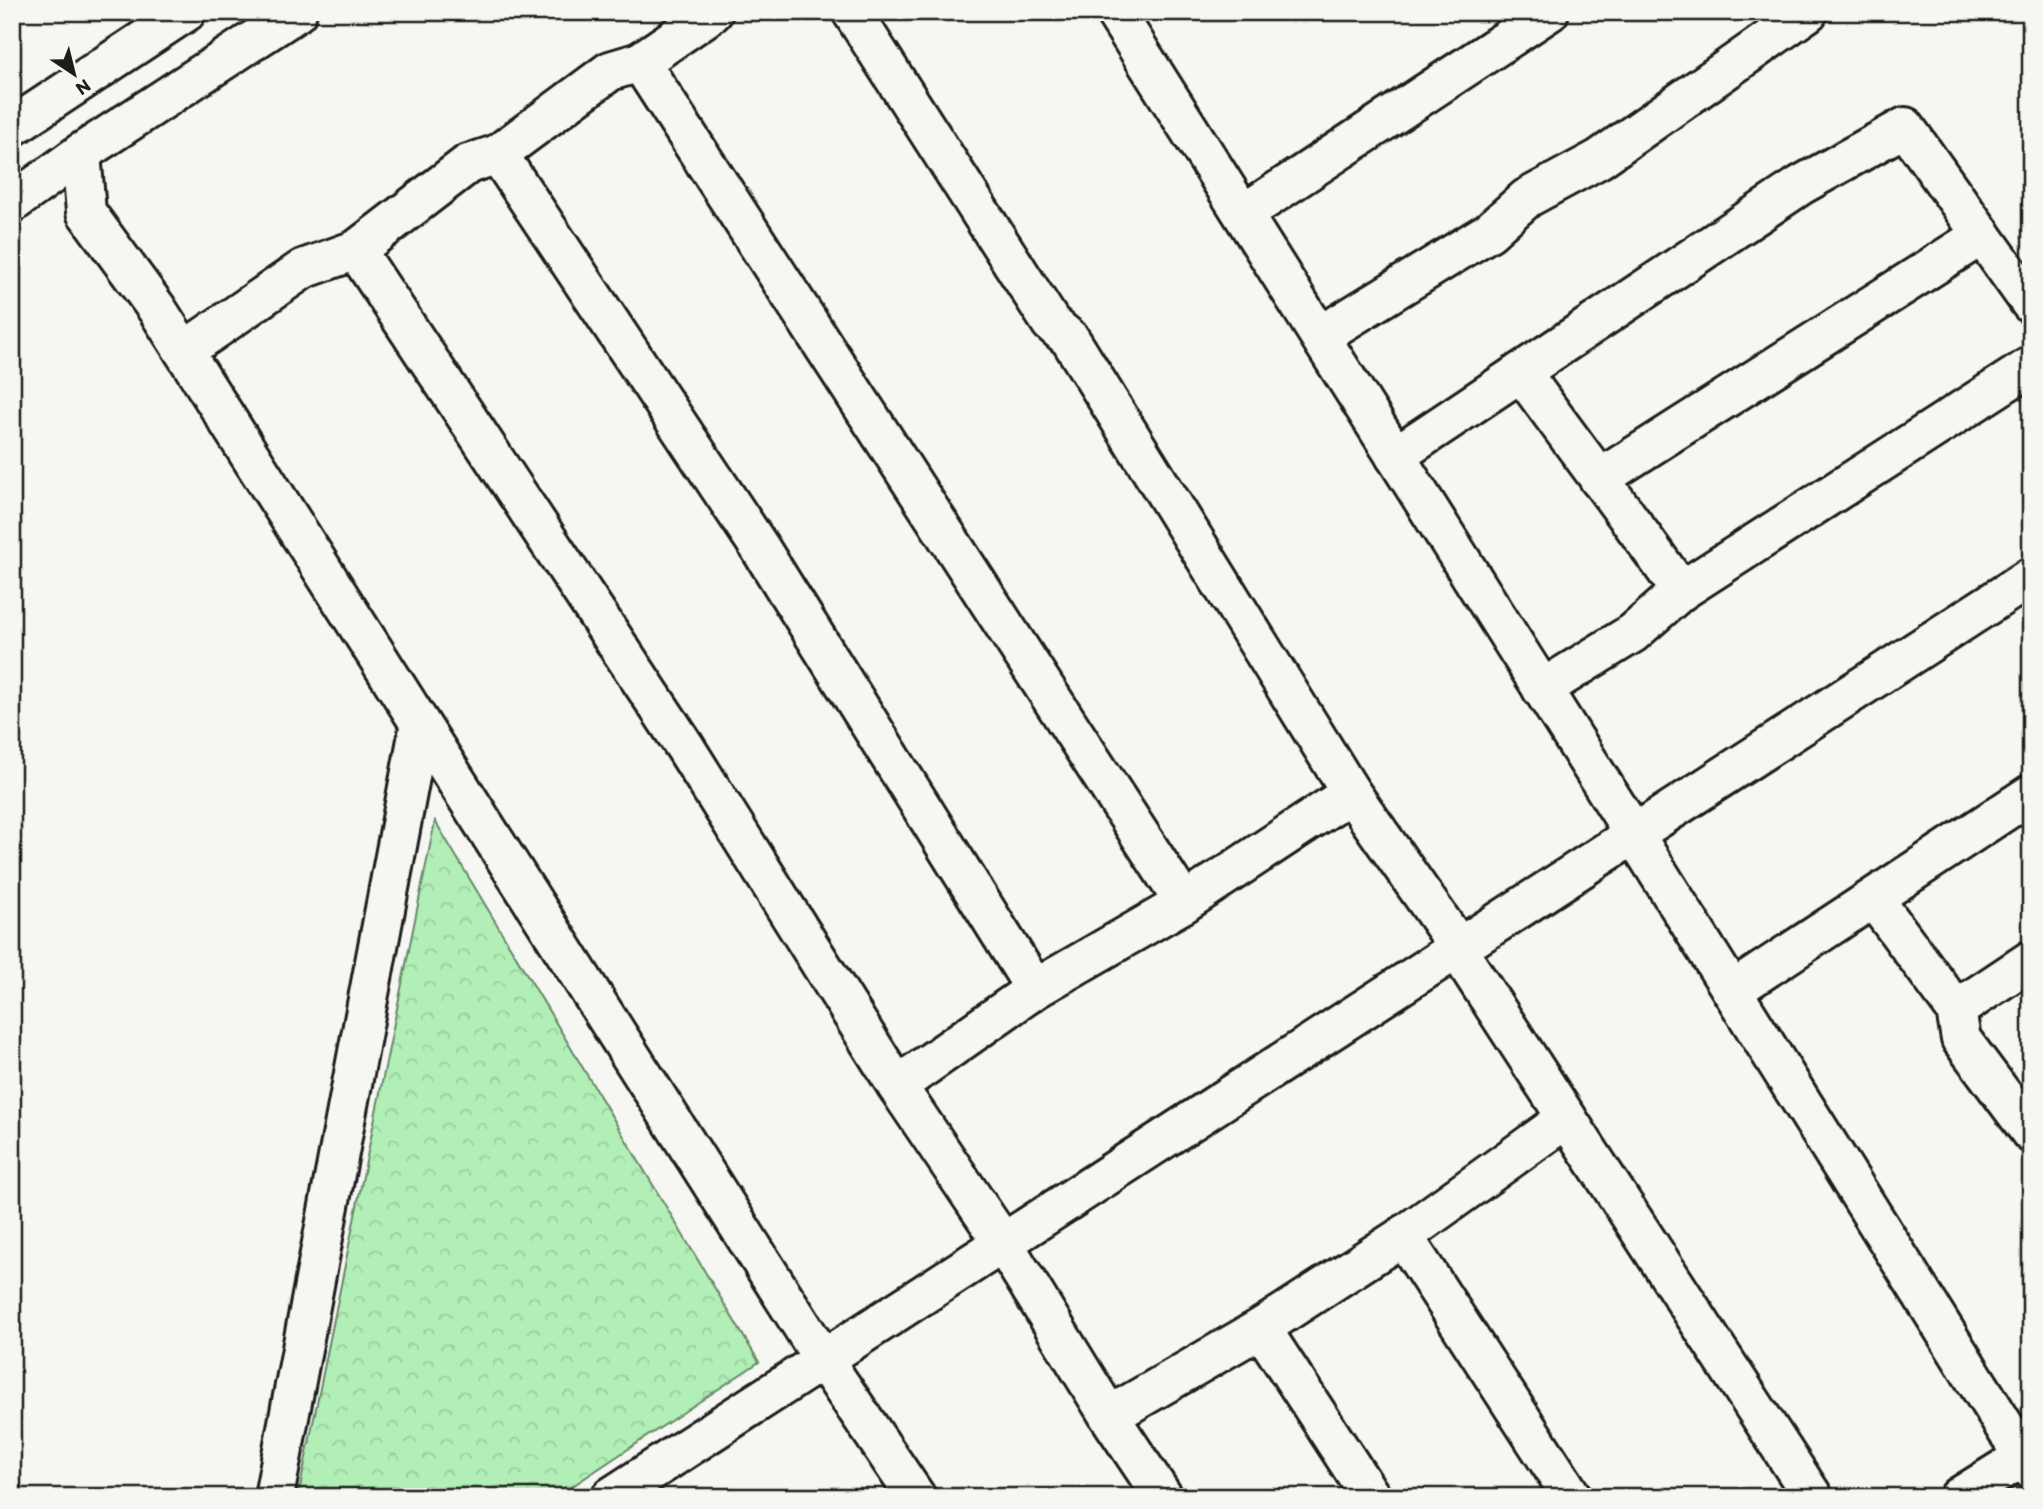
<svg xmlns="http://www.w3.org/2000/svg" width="2043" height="1509" viewBox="0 0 2043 1509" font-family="Itim,sans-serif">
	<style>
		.forest { fill: url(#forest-crowns); stroke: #668669; stroke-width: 2 }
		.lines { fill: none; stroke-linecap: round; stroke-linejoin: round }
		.minor-casing { stroke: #1c1c1c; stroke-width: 44 }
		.minor { stroke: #f6f6f2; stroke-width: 38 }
	</style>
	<defs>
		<pattern id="forest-crowns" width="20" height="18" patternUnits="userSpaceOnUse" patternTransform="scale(1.75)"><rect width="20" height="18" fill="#b1efb6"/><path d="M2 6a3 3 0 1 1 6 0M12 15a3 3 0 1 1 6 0" fill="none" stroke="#98cc9c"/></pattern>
	</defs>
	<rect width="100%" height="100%" fill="#f6f6f2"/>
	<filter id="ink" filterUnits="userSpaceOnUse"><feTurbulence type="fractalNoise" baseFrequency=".0143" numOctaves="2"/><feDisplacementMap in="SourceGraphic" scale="14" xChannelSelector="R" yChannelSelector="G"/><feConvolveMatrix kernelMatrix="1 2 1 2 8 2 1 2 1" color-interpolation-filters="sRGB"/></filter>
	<g filter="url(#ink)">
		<!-- forest -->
		<path class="forest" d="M435 821 759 1362 556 1497H298Z"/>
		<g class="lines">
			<defs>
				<g id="minor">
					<path d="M713 12 640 62 1184 903"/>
					<path d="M852 12 1051 323 1070 339 1351 793 1459 947 1457 949 1813 1497"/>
					<path d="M1115 12 1634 834 2031 1469"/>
					<path d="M12 127 186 12"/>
					<path d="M81 153 86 212 157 309 823 1359 916 1497"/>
					<path d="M498 154 760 548 1035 989"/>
					<path d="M12 203 81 153 297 12"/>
					<path d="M1243 214 1549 12"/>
					<path d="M356 250 685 747 897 1086 1003 1243 1109 1416 1163 1497"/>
					<path d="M1320 336 1489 232 1527 198 1599 159 1808 12"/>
					<path d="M184 351 303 269 356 250 468 164 498 154 610 71 640 62"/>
					<path d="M1521 372C1574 445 1629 517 1681 591"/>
					<path d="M1395 456 1801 185 1905 127 2031 304"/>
					<path d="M1599 479 1982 235"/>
					<path d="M1542 689 1633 633 1681 591 2031 366"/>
					<path d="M1874 899 1956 1010 2031 960"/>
					<path d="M1732 991 2031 794"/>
					<path d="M1956 1010 1961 1039 2031 1133"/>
					<path d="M897 1086 1035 989 1184 903 1351 793"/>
					<path d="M1403 1236 1572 1497"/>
					<path d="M1261 1328 1371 1497"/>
					<path d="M1109 1416 1261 1328 1403 1236 1567 1118"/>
					<path d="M274 1497 420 724"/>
					<path d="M611 1497 2031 577"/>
					<path d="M1959 1497 2023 1457"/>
				</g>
			</defs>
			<!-- minor casing -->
			<use href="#minor" class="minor-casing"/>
			<!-- minor -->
			<use href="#minor" class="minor"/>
		</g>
	</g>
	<!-- margin -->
	<rect width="2043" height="1509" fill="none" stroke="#f6f6f2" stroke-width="42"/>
	<rect x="21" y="21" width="2001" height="1467" fill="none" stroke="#1c1c1c" stroke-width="2.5" filter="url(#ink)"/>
	<!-- north arrow -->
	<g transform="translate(74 74) rotate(145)" stroke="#f6f6f2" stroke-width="5" paint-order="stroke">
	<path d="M0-5L12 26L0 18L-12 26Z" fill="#1c1c1c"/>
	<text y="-10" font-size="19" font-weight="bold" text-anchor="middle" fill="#1c1c1c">N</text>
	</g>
</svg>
